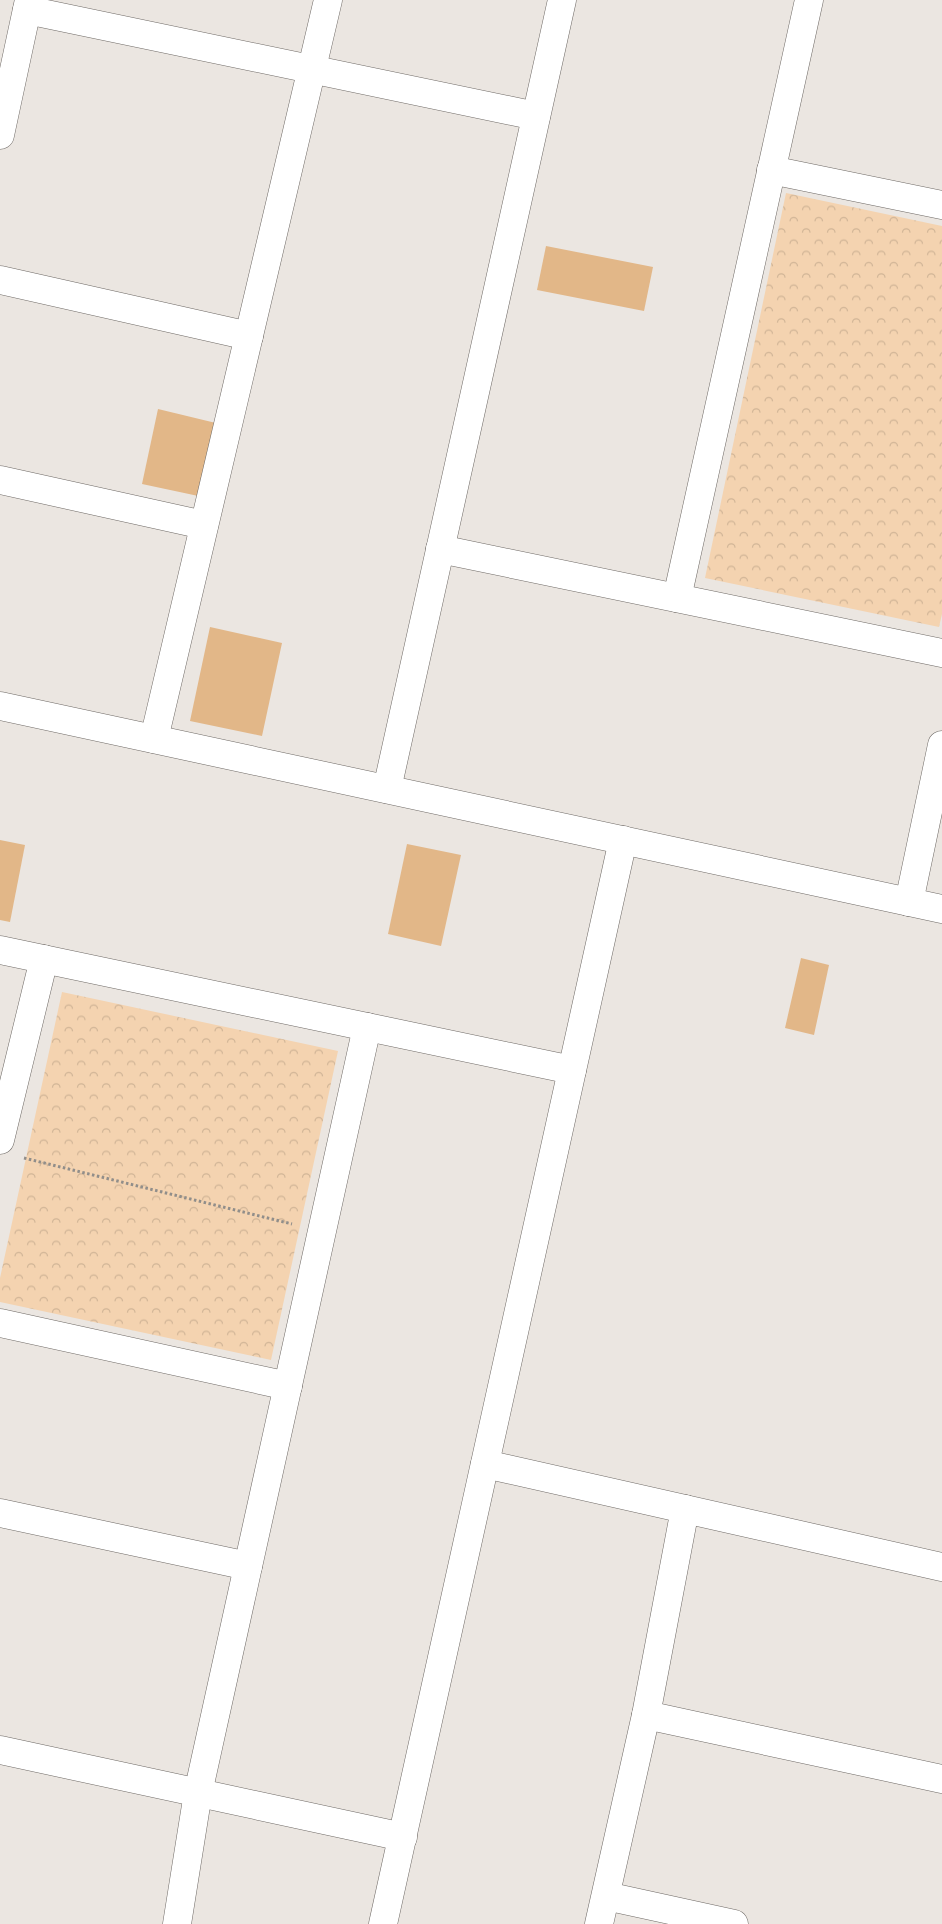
<svg xmlns="http://www.w3.org/2000/svg" width="942" height="1924" viewBox="0 0 942 1924" font-family="Spectral,serif">
	<style>
		.park { fill: url(#park-crowns) }
		.building { fill: #e2b788 }
		.lines { fill: none; stroke-linecap: round; stroke-linejoin: round }
		.street-casing { stroke: #6e6965; stroke-width: 29 }
		.path { stroke: #918e8a; stroke-width: 3; stroke-dasharray: 2.5 2.5; stroke-linecap: butt }
		.street { stroke: #fff; stroke-width: 28 }
	</style>
	<defs>
		<pattern id="park-crowns" width="20" height="18" patternUnits="userSpaceOnUse" patternTransform="scale(1.25)"><rect width="20" height="18" fill="#f4d3b0"/><path d="M2 6a3 3 0 1 1 6 0M12 15a3 3 0 1 1 6 0" fill="none" stroke="#d0b496"/></pattern>
	</defs>
	<rect width="100%" height="100%" fill="#ebe6e1"/>
	<!-- park -->
	<g class="park">
		<path d="M786 193 942 226V614L939 627 705 578Z"/>
		<path d="M62 992 338 1051 271 1360 0 1302V1278Z"/>
	</g>
	<!-- building -->
	<g class="building">
		<path d="M546 246 653 267 644 311 537 290Z"/>
		<path d="M158 409 220 424 203 497 142 484Z"/>
		<path d="M210 627 282 643 262 736 190 721Z"/>
		<path d="M0 840 25 845 10 922 0 920Z"/>
		<path d="M407 844 461 855 441 946 388 934Z"/>
		<path d="M801 958 829 965 814 1035 785 1028Z"/>
	</g>
	<g class="lines">
		<defs>
			<g id="street">
				<path d="M27 10 536 116"/>
				<path d="M0 135 29 0"/>
				<path d="M771 170 942 205"/>
				<path d="M0 280 249 336"/>
				<path d="M0 480 204 525"/>
				<path d="M440 549 942 653"/>
				<path d="M677 598 809 0"/>
				<path d="M0 706 942 909"/>
				<path d="M154 739 328 0"/>
				<path d="M387 789 562 0"/>
				<path d="M909 902 942 745"/>
				<path d="M0 950 572 1070"/>
				<path d="M0 1140 44 959"/>
				<path d="M0 1323 288 1386"/>
				<path d="M485 1464 942 1567"/>
				<path d="M0 1513 248 1566"/>
				<path d="M646 1715 942 1779"/>
				<path d="M0 1750 403 1837"/>
				<path d="M606 1896 734 1924"/>
				<path d="M177 1924 198 1793 367 1027"/>
				<path d="M383 1924 623 840"/>
				<path d="M599 1924 646 1715 685 1509"/>
			</g>
		</defs>
		<!-- street casing -->
		<use href="#street" class="street-casing"/>
		<!-- path -->
		<path class="path" d="M24 1158 292 1224"/>
		<!-- street -->
		<use href="#street" class="street"/>
	</g>
</svg>
